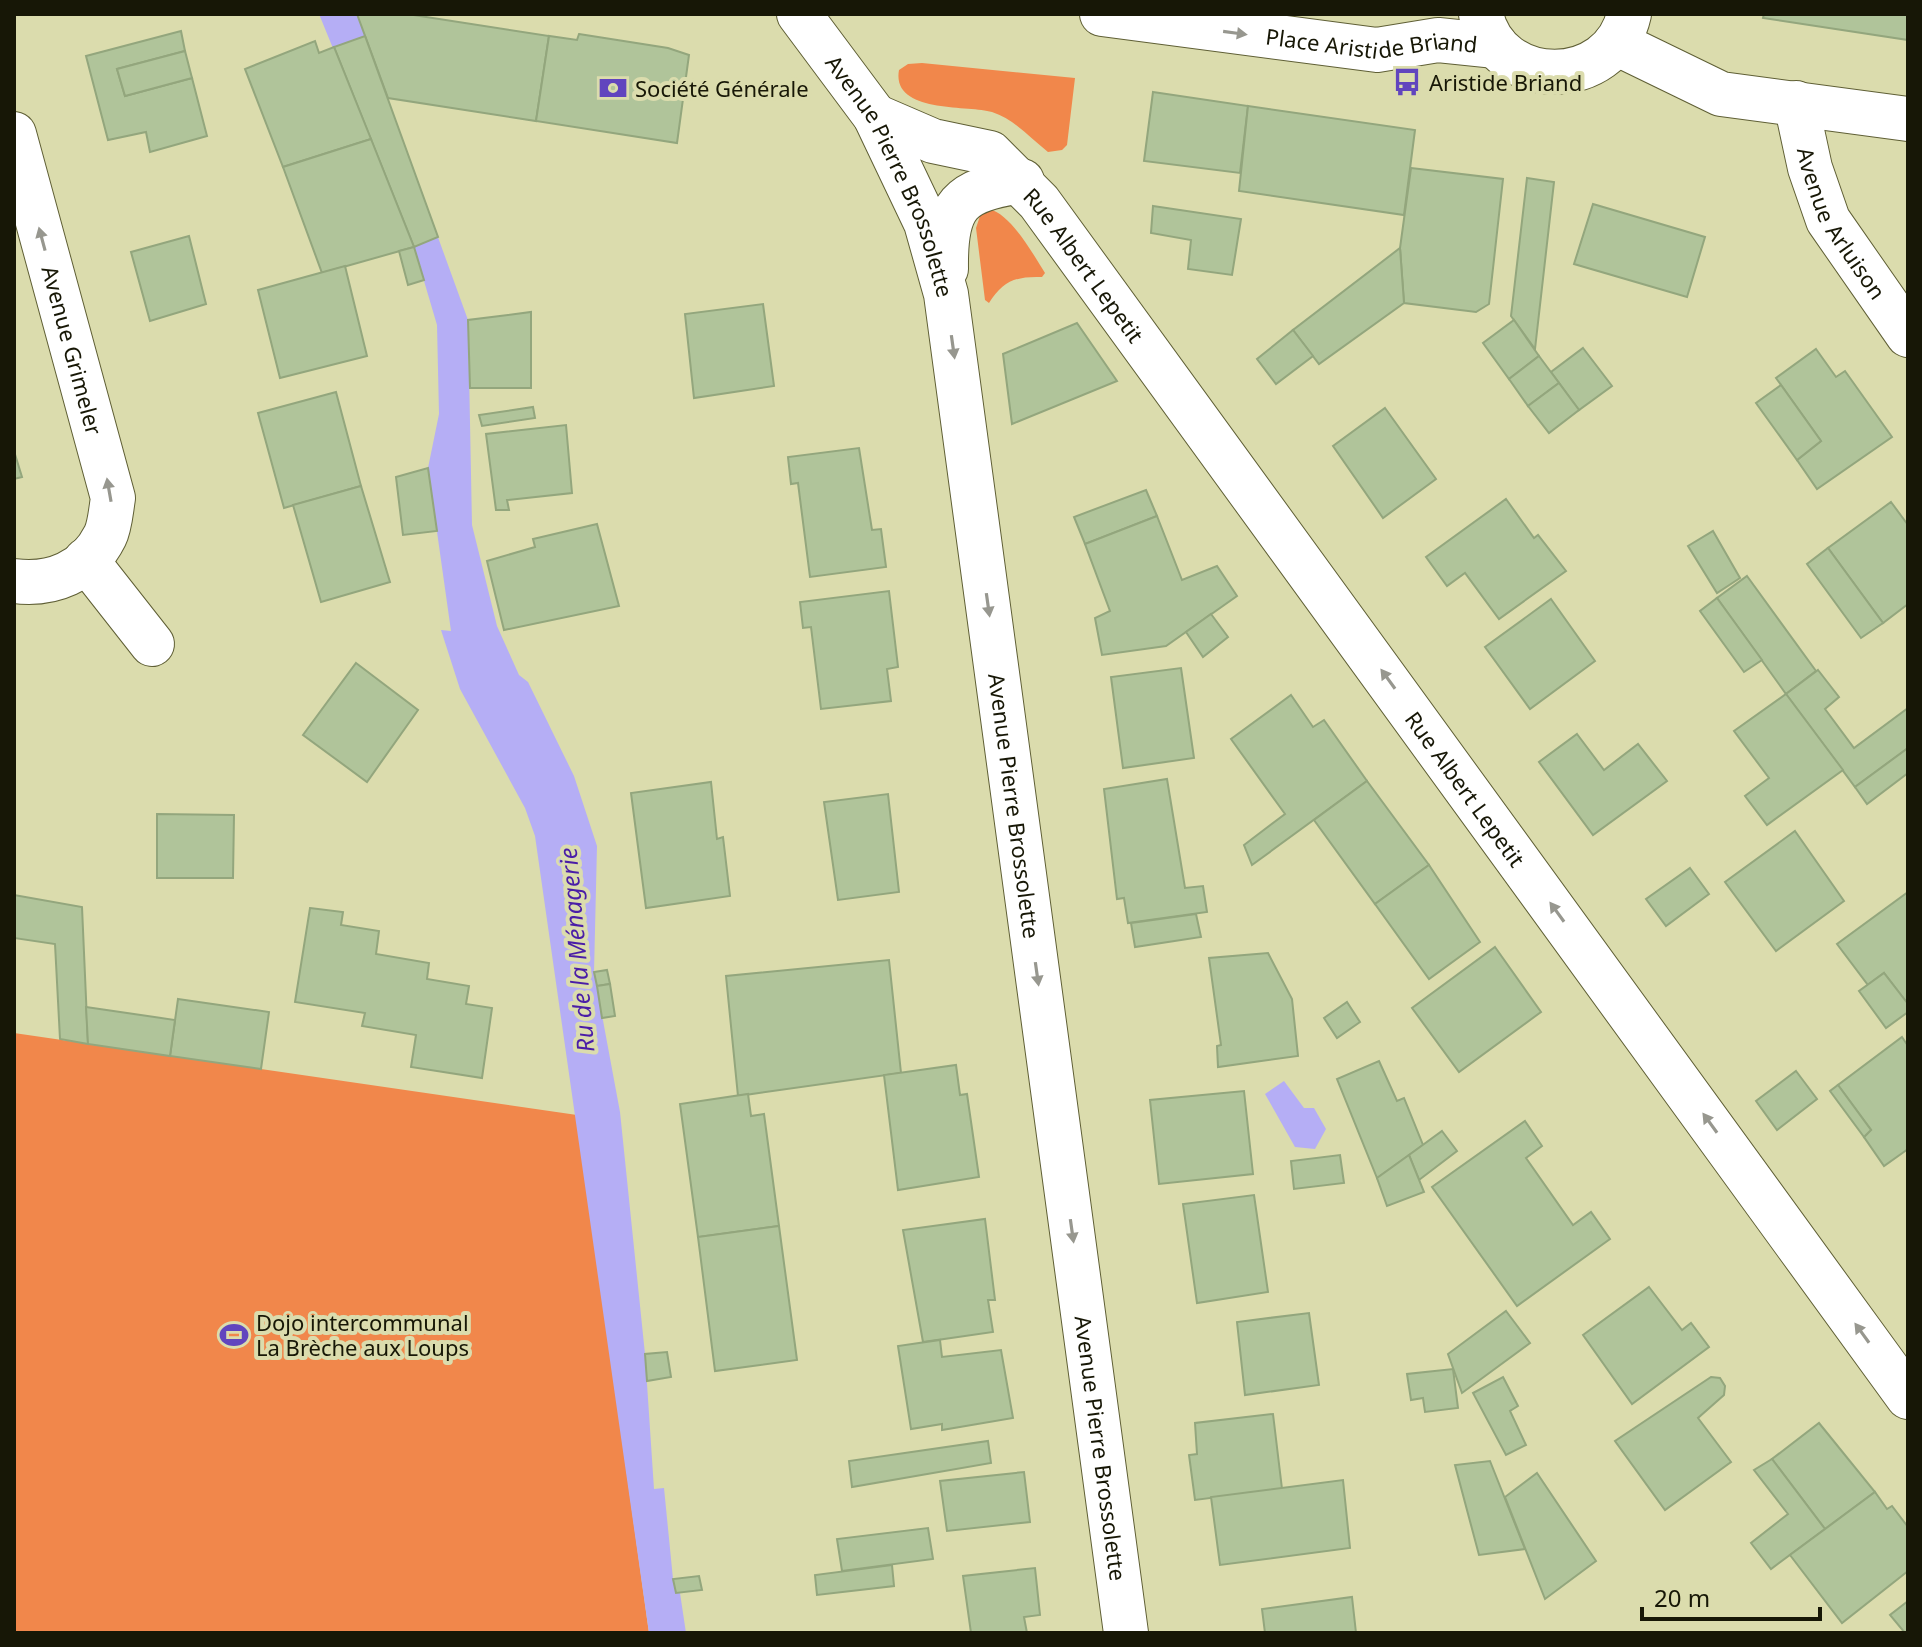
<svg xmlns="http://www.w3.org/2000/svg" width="1922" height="1647" viewBox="0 0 1922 1647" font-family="'Noto Sans',sans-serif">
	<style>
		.green { fill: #f1874b }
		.water { fill: #b5aef5 }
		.building { fill: #b0c49a; stroke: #93a67d; stroke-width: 2 }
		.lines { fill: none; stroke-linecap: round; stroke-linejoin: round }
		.street-casing { stroke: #5f5f35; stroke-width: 46 }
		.secondary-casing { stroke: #5f5f35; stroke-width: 46 }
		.street { stroke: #fff; stroke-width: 44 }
		.secondary { stroke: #fff; stroke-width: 44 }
		.oneway { fill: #97978f }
		.labels { text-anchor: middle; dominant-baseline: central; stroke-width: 8; stroke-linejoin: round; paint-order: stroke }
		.street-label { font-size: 22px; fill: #171706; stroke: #dbdcad }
		.poi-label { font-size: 22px; fill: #171706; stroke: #dbdcad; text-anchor: start }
		.water-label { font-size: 24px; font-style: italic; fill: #4a1da7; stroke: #dbdcad }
	</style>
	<rect width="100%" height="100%" fill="#dbdcad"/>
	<!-- green -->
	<g class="green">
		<path d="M922 63 1075 78 1067 145 1062 150 1048 152C1030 138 1014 119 992 112 969 105 891 114 899 70L908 64Z"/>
		<path d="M989 209C1011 214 1033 254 1045 273L1042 277C1016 276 1003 281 989 303L985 300 976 228 981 213Z"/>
		<path d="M14 1033 577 1115 649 1633H14Z"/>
	</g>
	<!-- water -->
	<g class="water">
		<path d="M319 14H357L468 320 472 525 497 626 519 675 528 682 574 776 597 846 594 972 620 1112 645 1354 654 1489 664 1488 673 1579 676 1593H680L686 1633H649L535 836 525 808 460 689 441 630 451 631 428 468 439 414 437 325 414 247Z"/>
		<path d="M1284 1081 1304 1108H1314L1326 1129 1315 1149 1295 1147 1265 1094Z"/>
	</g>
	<!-- building -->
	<g class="building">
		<path d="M357 14H407L549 36 536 121 388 98Z"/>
		<path d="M1764 14H1908V40L1763 18Z"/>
		<path d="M181 31 185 51 117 69 125 96 192 78 207 136 150 152 146 132 108 140 86 56Z"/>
		<path d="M579 34 668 48 689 55 677 143 536 121 549 36 577 40Z"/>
		<path d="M365 36 438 237 414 247 334 47Z"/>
		<path d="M315 41 319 53 334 47 371 139 283 167 245 69Z"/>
		<path d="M185 51 192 78 125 96 117 69Z"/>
		<path d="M1153 92 1248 106 1240 173 1144 161Z"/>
		<path d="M1248 106 1415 130 1404 215 1239 191Z"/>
		<path d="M371 139 414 247 322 273 283 167Z"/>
		<path d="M1411 168 1503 179 1489 304 1476 312 1404 303 1400 248Z"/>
		<path d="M1527 178 1554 182 1535 349 1511 316Z"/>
		<path d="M1593 204 1705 237 1687 297 1574 264Z"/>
		<path d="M1153 206 1241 219 1232 275 1188 269 1191 240 1151 233Z"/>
		<path d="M189 236 206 304 150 321 131 252Z"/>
		<path d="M414 247 424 280 408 285 399 251Z"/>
		<path d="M1400 248 1404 303 1319 364 1293 330Z"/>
		<path d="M345 266 367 356 280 378 258 290Z"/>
		<path d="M763 304 774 386 694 398 685 314Z"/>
		<path d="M531 312V388H470L468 320Z"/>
		<path d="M1514 320 1539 356 1509 379 1483 343Z"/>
		<path d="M1077 323 1117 381 1012 424 1003 354Z"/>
		<path d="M1293 330 1313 356 1276 384 1257 359Z"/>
		<path d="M1583 348 1612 386 1579 410 1551 372Z"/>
		<path d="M1816 349 1836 377 1845 371 1892 437 1817 489 1797 460 1821 441 1776 378Z"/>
		<path d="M1539 356 1559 383 1528 406 1509 379Z"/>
		<path d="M1559 383 1579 410 1549 433 1528 406Z"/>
		<path d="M1781 385 1821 441 1797 460 1756 403Z"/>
		<path d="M336 392 361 486 284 508 258 413Z"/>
		<path d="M533 407 535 418 482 426 479 415Z"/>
		<path d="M1385 408 1436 479 1383 518 1333 446Z"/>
		<path d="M566 425 572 493 507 500 509 510H496L486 434Z"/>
		<path d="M859 448 872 530 881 529 886 567 810 577 798 483 791 484 788 457Z"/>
		<path d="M14 451 22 477 14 479Z"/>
		<path d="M428 468 437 531 403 535 396 477Z"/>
		<path d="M361 486 390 582 321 602 293 505Z"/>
		<path d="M1146 490 1157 516 1085 544 1074 517Z"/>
		<path d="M1506 499 1534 538 1538 535 1566 571 1499 619 1465 573 1447 586 1426 557Z"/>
		<path d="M1891 502 1908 525V604L1883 623 1828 548Z"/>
		<path d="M1157 516 1182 580 1217 566 1237 596 1166 646 1102 655 1095 618 1110 611 1085 544Z"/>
		<path d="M597 524 619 606 504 630 487 561 535 547 533 539Z"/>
		<path d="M1713 531 1740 578 1717 593 1688 546Z"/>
		<path d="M1828 548 1883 623 1861 638 1807 564Z"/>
		<path d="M1747 576 1816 671 1786 694 1717 598Z"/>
		<path d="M889 591 898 667 887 669 891 701 821 709 811 627 803 628 800 602Z"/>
		<path d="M1717 598 1762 660 1744 672 1700 611Z"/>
		<path d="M1551 599 1595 661 1530 709 1485 647Z"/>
		<path d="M1211 614 1228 637 1203 657 1186 632Z"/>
		<path d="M356 663 418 710 367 782 303 735Z"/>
		<path d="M1181 668 1194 758 1123 768 1111 677Z"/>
		<path d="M1818 670 1839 697 1825 709 1854 748 1908 708V748L1855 787 1786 694Z"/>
		<path d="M1786 694 1843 770 1767 825 1745 796 1769 778 1734 731Z"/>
		<path d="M1291 695 1313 727 1324 720 1367 781 1252 865 1244 845 1285 814 1231 739Z"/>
		<path d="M1577 734 1604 770 1638 744 1667 781 1593 835 1539 762Z"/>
		<path d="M1908 748V773L1867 804 1855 787Z"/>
		<path d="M1167 779 1185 888 1203 886 1207 912 1128 923 1124 898 1117 899 1104 789Z"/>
		<path d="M1367 781 1429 865 1375 904 1314 820Z"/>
		<path d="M711 782 717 839 723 837 730 896 646 908 631 793Z"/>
		<path d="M888 794 899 892 838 900 824 802Z"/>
		<path d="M157 814 234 815 233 878H157Z"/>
		<path d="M1795 831 1844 901 1776 951 1725 882Z"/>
		<path d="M1429 865 1480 942 1429 979 1375 904Z"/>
		<path d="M1690 868 1709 894 1666 926 1646 899Z"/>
		<path d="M1908 892V1004L1884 973 1868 985 1837 944Z"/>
		<path d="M14 895 82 907 88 1044 60 1039 55 944 14 938Z"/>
		<path d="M310 908 343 912 341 925 379 931 376 954 429 963 427 979 469 986 466 1004 492 1008 482 1078 411 1067 416 1035 362 1026 365 1013 295 1002Z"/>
		<path d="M1196 914 1201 937 1135 947 1131 923Z"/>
		<path d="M1495 947 1541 1012 1459 1072 1412 1008Z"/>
		<path d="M1268 953 1292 999 1298 1056 1218 1067 1217 1046 1221 1045 1209 958Z"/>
		<path d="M889 960 901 1073 738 1096 726 976Z"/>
		<path d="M607 970 610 984 597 986 594 972Z"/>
		<path d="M1884 973 1908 1004V1012L1886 1028 1859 991Z"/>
		<path d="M610 984 615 1016 602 1018 597 986Z"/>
		<path d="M178 999 269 1012 261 1069 170 1056Z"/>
		<path d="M1347 1002 1360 1022 1337 1038 1324 1018Z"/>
		<path d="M86 1007 175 1020 170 1056 88 1044Z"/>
		<path d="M1902 1037 1908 1046V1149L1884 1166 1864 1137 1871 1130 1838 1085Z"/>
		<path d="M1379 1061 1397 1101 1404 1098 1423 1145 1377 1178 1337 1079Z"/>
		<path d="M956 1065 960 1095 967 1094 979 1177 898 1190 884 1075Z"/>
		<path d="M1796 1071 1817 1099 1777 1130 1756 1101Z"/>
		<path d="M1838 1085 1871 1130 1864 1137 1830 1091Z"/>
		<path d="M1244 1091 1253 1174 1159 1184 1150 1100Z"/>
		<path d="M748 1094 751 1116 764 1114 779 1226 698 1237 680 1104Z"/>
		<path d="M1525 1121 1542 1146 1526 1158 1573 1225 1591 1212 1610 1239 1517 1306 1432 1187Z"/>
		<path d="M1442 1131 1457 1151 1419 1180 1409 1155Z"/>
		<path d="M1340 1155 1344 1183 1294 1189 1291 1161Z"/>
		<path d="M1409 1155 1424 1192 1387 1206 1377 1178Z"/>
		<path d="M1254 1195 1268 1292 1197 1303 1183 1204Z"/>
		<path d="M985 1219 995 1300H988L993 1332 923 1342 903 1230Z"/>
		<path d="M779 1226 797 1360 715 1371 698 1237Z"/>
		<path d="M1649 1287 1682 1330 1691 1323 1709 1347 1632 1404 1583 1335Z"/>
		<path d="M1506 1311 1530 1343 1462 1393 1448 1354Z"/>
		<path d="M1309 1313 1319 1385 1245 1395 1237 1322Z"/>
		<path d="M940 1340 942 1357 1001 1350 1013 1418 942 1430V1424L911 1429 898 1346Z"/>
		<path d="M667 1352 671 1377 647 1381 645 1354Z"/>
		<path d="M1453 1369 1458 1408 1425 1412 1423 1398 1411 1400 1407 1374Z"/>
		<path d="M1503 1377 1518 1406 1510 1411 1526 1445 1506 1455 1473 1393Z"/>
		<path d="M1711 1377 1720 1378 1725 1386 1724 1395 1698 1418 1731 1462 1665 1510 1615 1441Z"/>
		<path d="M1273 1414 1282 1489 1195 1500 1189 1455 1197 1454 1195 1423Z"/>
		<path d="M1819 1423 1875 1492 1825 1529 1772 1459Z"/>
		<path d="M988 1441 991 1463 852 1487 849 1461Z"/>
		<path d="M1772 1459 1825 1529 1771 1569 1751 1543 1788 1514 1754 1470Z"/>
		<path d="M1490 1461 1525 1549 1479 1555 1455 1465Z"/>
		<path d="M1024 1472 1030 1522 947 1531 940 1481Z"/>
		<path d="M1537 1473 1596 1561 1545 1599 1505 1497Z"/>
		<path d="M1343 1480 1350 1548 1220 1565 1211 1497Z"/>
		<path d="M1875 1492 1887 1509 1892 1506 1908 1527V1571L1842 1623 1790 1555Z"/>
		<path d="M928 1528 933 1559 842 1571 837 1539Z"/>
		<path d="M892 1565 894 1586 817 1595 815 1575Z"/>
		<path d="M1035 1568 1040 1615 1024 1617 1027 1633H971L963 1576Z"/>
		<path d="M699 1576 702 1590 676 1593 673 1579Z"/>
		<path d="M1352 1597 1356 1633H1265L1262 1609Z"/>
		<path d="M1908 1601V1633H1905L1890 1615Z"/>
	</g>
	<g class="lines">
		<defs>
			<g id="street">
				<path id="s1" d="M799 14 875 116 926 223 946 294 1126 1633"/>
				<path id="s2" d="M1102 14 1377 50 1438 40 1496 46"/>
				<path id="s3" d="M1796 103 1810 168 1828 220 1908 335"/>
				<path id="s4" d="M875 116 933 141 990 153 1039 202 1908 1397"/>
				<path id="s5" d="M14 134 113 498C111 510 110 526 105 536 87 572 52 586 14 581"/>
				<path d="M946 269C945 204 959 190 1022 181"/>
				<path d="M86 560 152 644"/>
			</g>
			<g id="secondary">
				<path d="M1481 14C1497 91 1612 91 1629 14"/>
				<path d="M1616 43 1721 94 1908 119"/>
			</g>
		</defs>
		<!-- street casing -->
		<use href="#street" class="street-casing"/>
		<!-- secondary casing -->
		<use href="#secondary" class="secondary-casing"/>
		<!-- street -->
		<use href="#street" class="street"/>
		<!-- secondary -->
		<use href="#secondary" class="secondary"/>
	</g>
	<!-- one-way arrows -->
	<defs><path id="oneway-solid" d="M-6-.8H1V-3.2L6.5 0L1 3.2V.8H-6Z" transform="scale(2)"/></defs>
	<g class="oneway">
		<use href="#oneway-solid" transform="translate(1235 33) rotate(8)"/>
		<use href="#oneway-solid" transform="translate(42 239) rotate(-105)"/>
		<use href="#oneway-solid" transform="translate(953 347) rotate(82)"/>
		<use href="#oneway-solid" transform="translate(109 490) rotate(-100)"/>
		<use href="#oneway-solid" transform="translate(988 605) rotate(82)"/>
		<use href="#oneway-solid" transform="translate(1388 679) rotate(-126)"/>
		<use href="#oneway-solid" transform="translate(1557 912) rotate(-126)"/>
		<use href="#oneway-solid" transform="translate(1037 974) rotate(82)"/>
		<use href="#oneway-solid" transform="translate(1710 1123) rotate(-126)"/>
		<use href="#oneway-solid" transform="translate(1072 1231) rotate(82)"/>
		<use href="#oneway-solid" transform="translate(1862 1333) rotate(-126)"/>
	</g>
	<!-- icons -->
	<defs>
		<symbol id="bus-bare" viewBox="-9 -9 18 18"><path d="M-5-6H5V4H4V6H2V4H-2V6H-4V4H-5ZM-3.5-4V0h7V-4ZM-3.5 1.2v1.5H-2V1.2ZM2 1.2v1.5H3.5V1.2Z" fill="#6145be" stroke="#dbdcad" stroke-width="2.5" paint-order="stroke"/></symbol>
		<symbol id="bank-bare" viewBox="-9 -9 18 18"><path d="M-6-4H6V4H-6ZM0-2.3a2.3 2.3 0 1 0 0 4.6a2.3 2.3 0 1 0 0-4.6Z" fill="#6145be" stroke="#dbdcad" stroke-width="2.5" paint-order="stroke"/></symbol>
		<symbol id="stadium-bare" viewBox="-9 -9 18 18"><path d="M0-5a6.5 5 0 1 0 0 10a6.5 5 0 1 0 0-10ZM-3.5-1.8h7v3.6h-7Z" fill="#6145be" stroke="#dbdcad" stroke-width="2.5" paint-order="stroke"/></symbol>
	</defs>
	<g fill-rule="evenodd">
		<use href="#bus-bare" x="1387" y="62" width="40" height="40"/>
		<use href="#bank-bare" x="593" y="68" width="40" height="40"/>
		<use href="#stadium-bare" x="214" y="1315" width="40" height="40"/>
	</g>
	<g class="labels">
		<!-- street labels -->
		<g class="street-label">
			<text stroke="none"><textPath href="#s2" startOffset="272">Place Aristide Briand</textPath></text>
			<text stroke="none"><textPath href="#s1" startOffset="188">Avenue Pierre Brossolette</textPath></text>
			<text stroke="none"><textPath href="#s3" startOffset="130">Avenue Arluison</textPath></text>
			<text stroke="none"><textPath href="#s4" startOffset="268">Rue Albert Lepetit</textPath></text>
			<text stroke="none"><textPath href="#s5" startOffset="224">Avenue Grimeler</textPath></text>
			<text stroke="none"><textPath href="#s4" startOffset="916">Rue Albert Lepetit</textPath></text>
			<text stroke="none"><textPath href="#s1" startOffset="836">Avenue Pierre Brossolette</textPath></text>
			<text stroke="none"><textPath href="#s1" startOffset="1484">Avenue Pierre Brossolette</textPath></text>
		</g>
		<!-- poi labels -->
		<g class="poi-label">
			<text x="1429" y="82">Aristide Briand</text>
			<text x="635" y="88">Société Générale</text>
			<text x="256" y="1322">Dojo intercommunal<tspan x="256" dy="25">La Brèche aux Loups</tspan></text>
		</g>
		<!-- water labels -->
		<g class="water-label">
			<text transform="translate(576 950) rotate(-95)">Ru de la Ménagerie</text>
		</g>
	</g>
	<!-- border -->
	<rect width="1922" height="1647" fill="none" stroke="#171706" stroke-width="32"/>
	<!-- scale -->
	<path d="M1642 1607v12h178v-12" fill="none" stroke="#171706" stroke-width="4"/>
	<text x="1654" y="1607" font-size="24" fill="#171706" stroke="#dbdcad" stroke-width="6" paint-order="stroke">20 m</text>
</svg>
